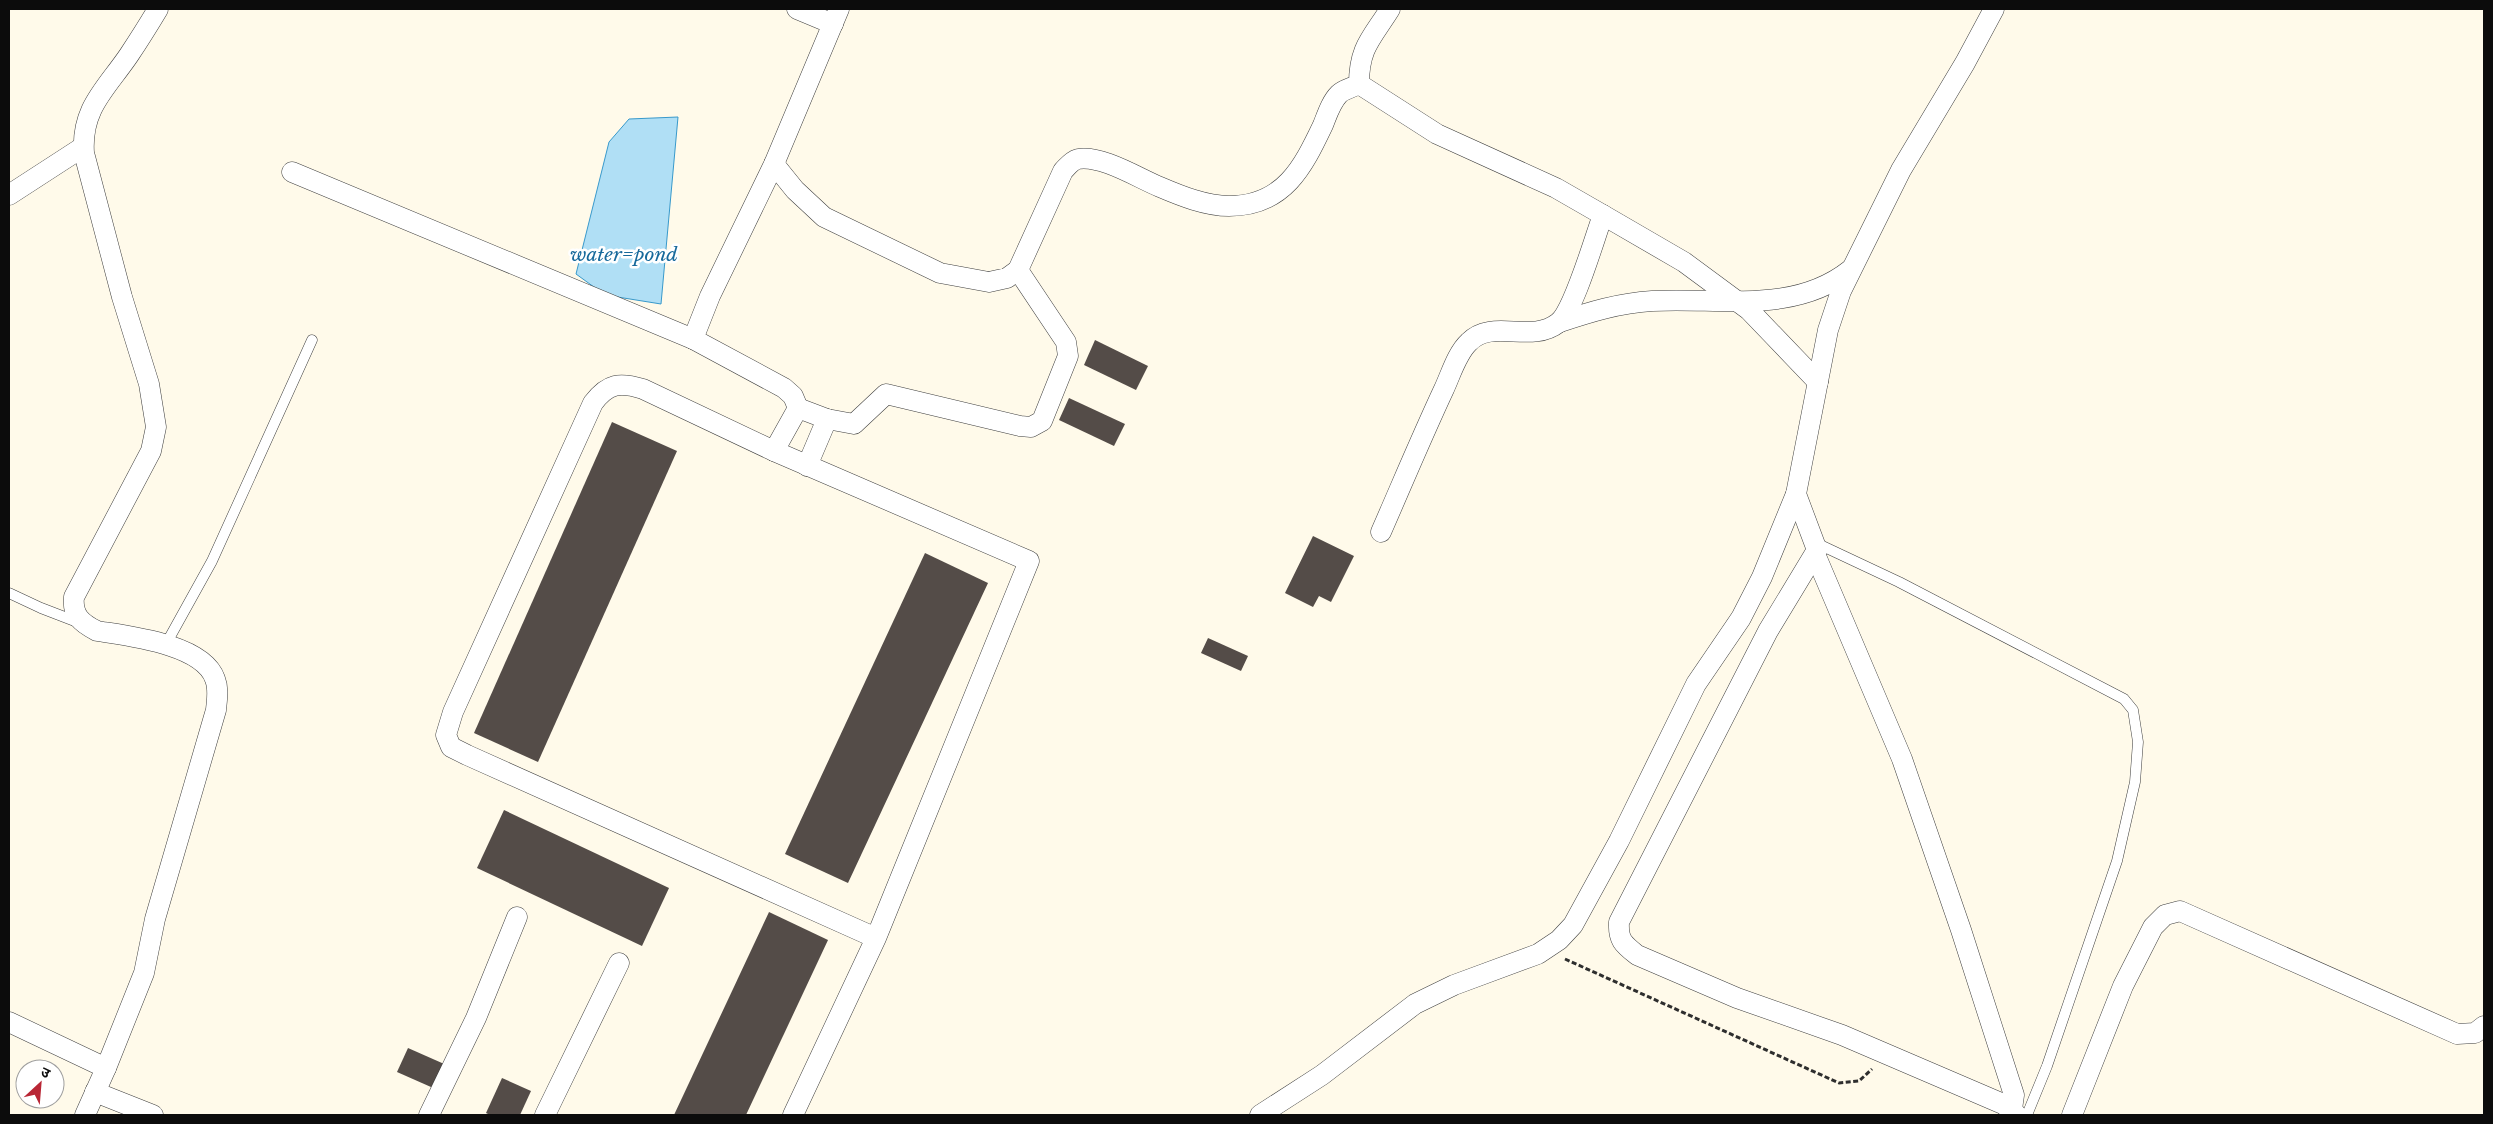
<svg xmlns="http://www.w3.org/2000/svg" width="2493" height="1124" viewBox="0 0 2493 1124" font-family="'Libre Baskerville','Noto Sans Devanagari',serif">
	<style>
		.water { fill: #b0dff5; stroke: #3899cb }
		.building { fill: #544c48 }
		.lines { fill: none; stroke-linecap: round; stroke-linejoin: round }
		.lane-casing { stroke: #3f3f3f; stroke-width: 11 }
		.street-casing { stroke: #3f3f3f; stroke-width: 21 }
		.path { stroke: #2e2e2e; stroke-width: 3; stroke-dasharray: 5 2.5; stroke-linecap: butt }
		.lane { stroke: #fff; stroke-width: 10 }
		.street { stroke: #fff; stroke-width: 20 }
		.labels { text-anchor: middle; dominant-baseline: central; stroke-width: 5; stroke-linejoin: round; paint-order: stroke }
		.water-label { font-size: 19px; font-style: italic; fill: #17699b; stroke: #fff }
	</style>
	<rect width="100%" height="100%" fill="#fffaea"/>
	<!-- water -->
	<path class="water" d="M678 117 661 304 605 295 576 274 609 142 629 119Z"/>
	<!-- building -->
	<g class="building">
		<path d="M1095 340 1148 366 1136 390 1084 365Z"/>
		<path d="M1069 398 1125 424 1114 446 1059 420Z"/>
		<path d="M612 422 677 451 538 762 474 733Z"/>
		<path d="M1313 536 1354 556 1331 602 1319 596 1313 607 1285 593Z"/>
		<path d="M925 553 988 583 848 883 785 854Z"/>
		<path d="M1208 638 1248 656 1241 671 1201 653Z"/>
		<path d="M504 810 669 888 642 946 477 868Z"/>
		<path d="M769 912 828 940 746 1115H674Z"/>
		<path d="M408 1048 451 1067 440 1091 397 1072Z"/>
		<path d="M502 1078 531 1091 520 1115H490L486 1113Z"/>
	</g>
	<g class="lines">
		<defs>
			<g id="lane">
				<path d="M1816 543 1899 582 2124 699 2133 710 2138 742 2135 782 2117 861 2047 1066 2027 1115"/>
				<path d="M9 593 41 608 80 623"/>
				<path d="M166 644 212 561 312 340"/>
			</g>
			<g id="street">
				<path d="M797 9 833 24"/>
				<path d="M1994 9 1965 63 1901 170 1841 291 1828 330 1796 494 1817 550 1768 631 1619 922C1618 940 1623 944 1637 955L1737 998 1842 1035 2003 1104 2017 1115"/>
				<path d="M1359 84 1437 134 1556 188 1603 215C1595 236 1574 311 1558 323 1531 344 1492 318 1469 342 1457 353 1451 374 1444 389 1422 436 1402 484 1381 532"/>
				<path d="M774 164 795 190 824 217 940 273 989 282 1007 278 1018 270 1063 171C1068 166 1071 161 1078 159 1102 155 1138 178 1160 187 1181 196 1206 206 1229 206 1284 206 1303 167 1323 125 1327 115 1331 102 1339 94 1344 89 1352 88 1359 84 1359 47 1372 38 1390 9"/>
				<path d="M292 172 693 339"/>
				<path d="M9 195 83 147"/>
				<path d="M1603 215 1684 262 1749 310 1818 382"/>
				<path d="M1560 322C1590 312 1619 303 1652 301 1719 297 1793 315 1850 270"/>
				<path d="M798 408 827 419 854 424 886 394 1020 426 1031 427 1042 421 1068 356 1066 342 1018 270"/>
				<path d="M774 451 798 408 793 396 784 388 693 339 710 296 774 164 839 9"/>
				<path d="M807 466 827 419"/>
				<path d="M1815 554 1902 759 1961 930 2014 1095 2012 1109"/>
				<path d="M9 1022 106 1068 85 1115"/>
				<path d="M106 1068 144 973 155 919 216 710C217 699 219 689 215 679 203 644 128 636 97 631 81 623 72 615 74 597L151 451 156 427 149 384 122 297 84 153C81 108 106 89 129 55 139 40 149 24 158 9"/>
				<path d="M95 1092 153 1115"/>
				<path d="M429 1115 476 1018 517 917"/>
				<path d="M545 1115 619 963"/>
				<path d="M793 1115 876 938 1029 561 774 451 643 389C620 382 608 383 593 403L453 712 446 735 451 747 467 755 876 938"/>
				<path d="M1260 1115 1322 1075 1415 1004 1454 985 1538 954 1559 940 1573 925 1619 841 1696 684 1741 618 1762 577 1796 494"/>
				<path d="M2072 1115 2123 986 2153 927 2165 915 2180 911 2457 1034 2475 1033 2484 1026"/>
			</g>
		</defs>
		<!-- lane casing -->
		<use href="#lane" class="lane-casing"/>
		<!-- street casing -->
		<use href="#street" class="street-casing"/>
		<!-- path -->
		<path class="path" d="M1565 959 1839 1083 1859 1081 1872 1069"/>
		<!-- lane -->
		<use href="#lane" class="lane"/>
		<!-- street -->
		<use href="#street" class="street"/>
	</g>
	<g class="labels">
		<!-- water labels -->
		<g class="water-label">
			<text x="624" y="254">water=pond</text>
		</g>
	</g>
	<!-- border -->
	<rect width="2493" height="1124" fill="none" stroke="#0c0c0c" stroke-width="20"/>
	<!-- north arrow -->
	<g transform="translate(40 1084) rotate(26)"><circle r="24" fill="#ffffff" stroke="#9e9e9e"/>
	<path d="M0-4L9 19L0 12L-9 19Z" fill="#b92635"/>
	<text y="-8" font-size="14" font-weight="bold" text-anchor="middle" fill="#0c0c0c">उ</text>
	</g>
</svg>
